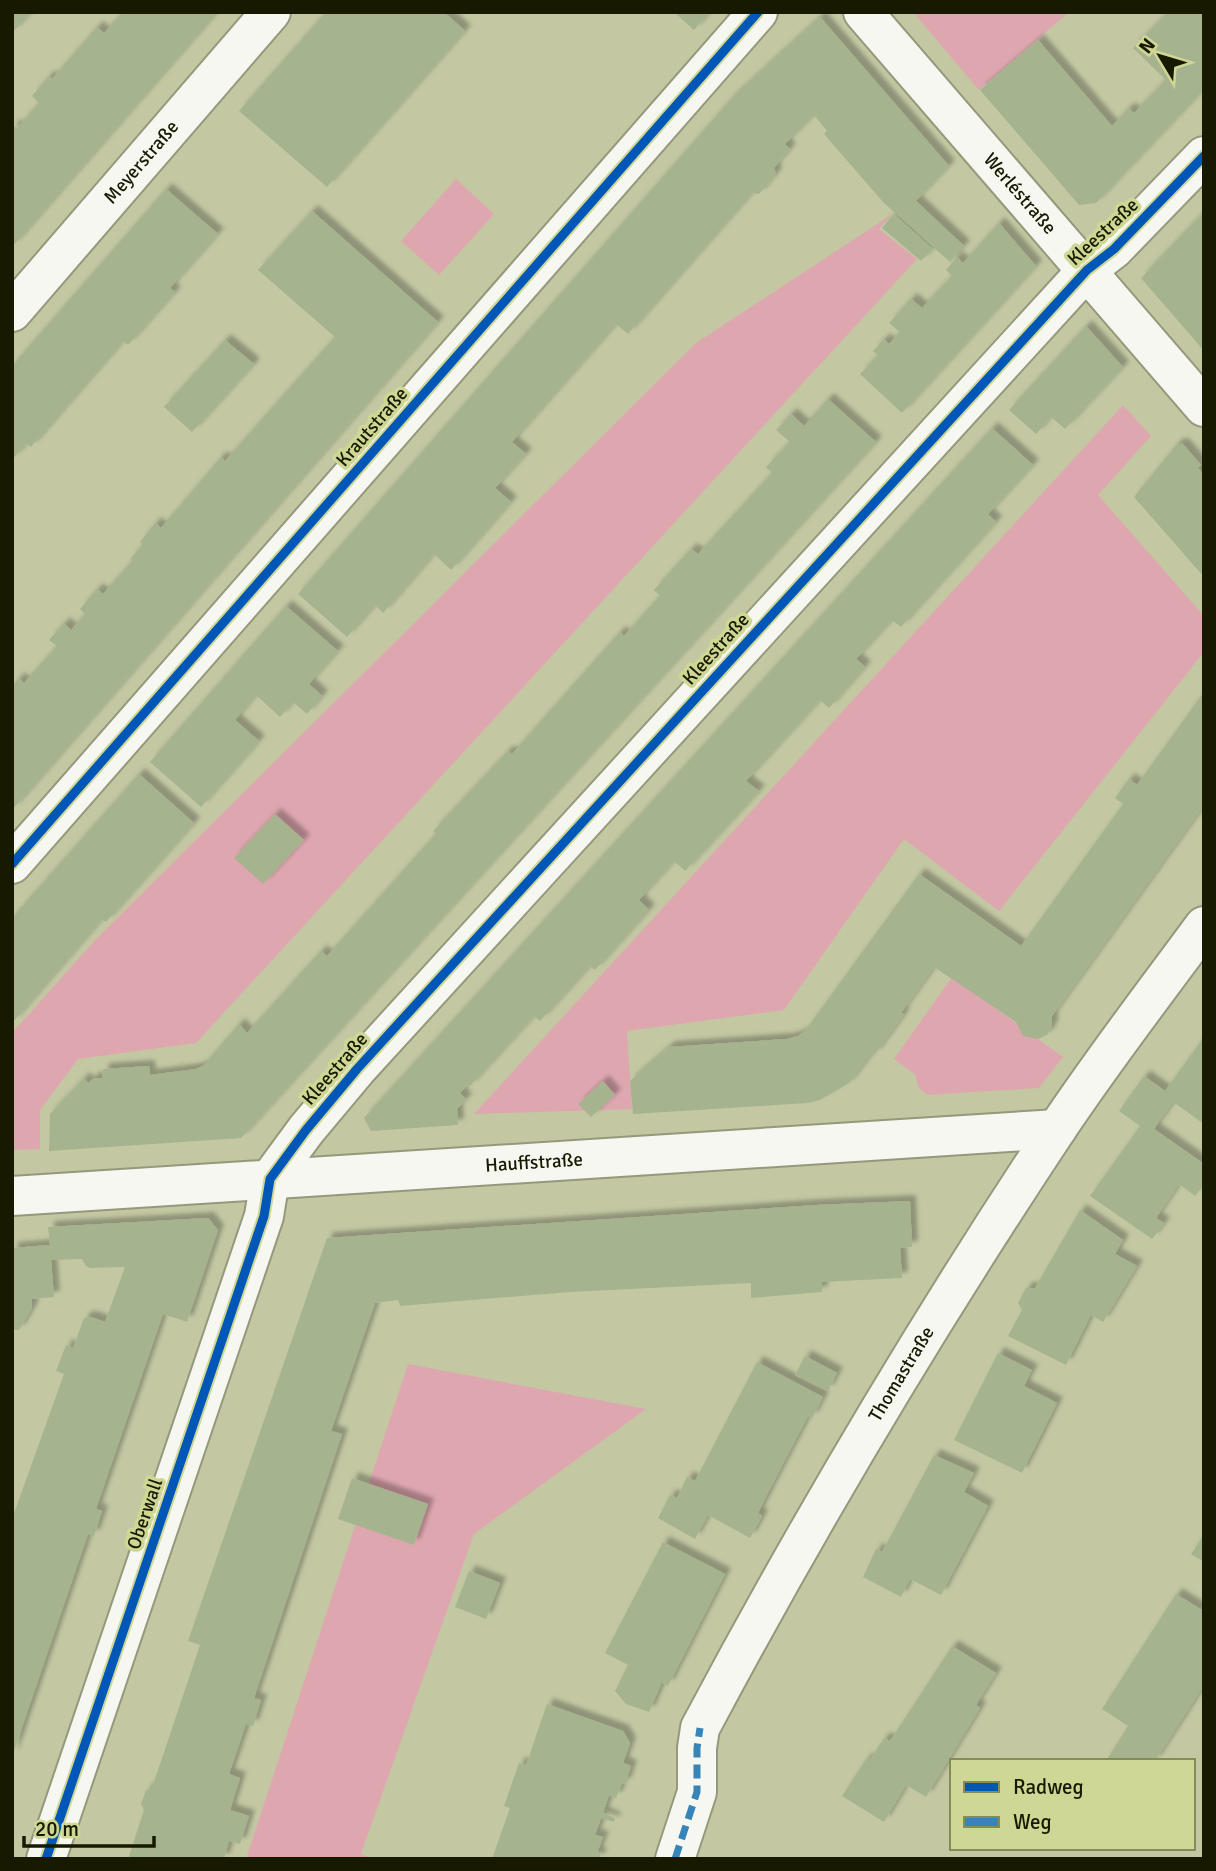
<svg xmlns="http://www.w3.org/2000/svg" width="1216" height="1871" viewBox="0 0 1216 1871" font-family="Signika,sans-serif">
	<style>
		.green { fill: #dea7af }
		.building { fill: #a5b38f; filter: url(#shadow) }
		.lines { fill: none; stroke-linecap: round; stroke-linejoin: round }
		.street-casing { stroke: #95987b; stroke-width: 42 }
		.street { stroke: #f6f7f1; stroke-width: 38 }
		.quiet { stroke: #3585b8; stroke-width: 7; stroke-dasharray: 14 7; stroke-linecap: butt }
		.cycleway-casing { stroke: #cfd794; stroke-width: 13 }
		.cycleway { stroke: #0057b8; stroke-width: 9 }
		.labels { text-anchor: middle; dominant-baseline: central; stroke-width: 7; stroke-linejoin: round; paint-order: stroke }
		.street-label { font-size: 19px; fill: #171901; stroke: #cfd794 }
	</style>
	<defs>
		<filter id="shadow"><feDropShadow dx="6" dy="-6" stdDeviation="2" flood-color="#0004"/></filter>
	</defs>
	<rect width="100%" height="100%" fill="#c3c8a3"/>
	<!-- green -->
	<g class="green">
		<path d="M913 12H1069L979 90Z"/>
		<path d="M456 179 494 214 439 275 401 241Z"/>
		<path d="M891 215 879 229 917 259 196 1043 78 1059 40 1110V1149L12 1150V1033L96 939 696 343Z"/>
		<path d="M1123 405 1151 436 1098 495 1204 616V652L999 911 904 839 784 1010 627 1031 632 1109 474 1114Z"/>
		<path d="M952 977 1063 1057 1039 1088 928 1095C919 1090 916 1085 916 1075L894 1059Z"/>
		<path d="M408 1364 646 1409 474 1534 361 1854 374 1859H246Z"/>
	</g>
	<!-- building -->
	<g class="building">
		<path d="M12 12H31L12 33Z"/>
		<path d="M123 12H217L12 247V125L17 128 39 103 32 96 49 76 52 79 97 27 104 33Z"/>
		<path d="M326 12H444L465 31 327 187 239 111Z"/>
		<path d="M674 12H710L694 30Z"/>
		<path d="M1168 12H1204V89L1096 203 1079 205 980 90 1038 40 1112 126 1129 108 1134 113 1166 80 1133 48Z"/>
		<path d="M820 17 949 166 916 201 964 246 950 262 883 202 824 134 827 131 814 115 785 144 790 149 774 168 776 174 759 194 752 193 628 334 616 324 512 442 526 454 495 488 511 502 451 570 434 554 383 613 375 605 347 637 298 594 732 98Z"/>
		<path d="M166 189 218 234 170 288 175 292 128 345 123 341 31 447 26 444 12 460V366Z"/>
		<path d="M312 211 438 322 12 810V686L19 678 24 683 57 646 49 640 64 623 71 630 85 614 80 609 97 589 103 594 133 560 130 559 143 544 140 542 155 523 161 528 221 457 225 461 335 337 258 270Z"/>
		<path d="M1204 212V351L1141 278Z"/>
		<path d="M894 214 933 249 921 261 882 228Z"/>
		<path d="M999 223 1036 266 902 413 860 374 878 356 873 351 884 339 889 344 900 332 889 323 911 299 922 308 952 276 946 270 957 257 963 263Z"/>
		<path d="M1086 326 1123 367 1065 429 1051 417 1036 434 1009 410Z"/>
		<path d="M225 340 254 364 192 432 164 407Z"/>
		<path d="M828 399 876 442 241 1138 49 1151 50 1114 84 1078 88 1083 94 1078H102L103 1069 149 1066 150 1075 196 1069 203 1066 239 1024 247 1033 321 951 327 956 436 834 433 831 508 751 512 754 620 632 624 636 660 596 654 590 691 549 698 554 772 473 766 467 790 442 776 430 791 414 804 426Z"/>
		<path d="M992 428 1033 465 988 514 996 522 901 627 892 620 856 659 865 667 829 708 820 700 746 781 759 791 685 871 674 861 639 900 649 910 595 970 590 966 540 1021 534 1016 470 1086 468 1084 460 1093 466 1099 457 1109 458 1125 371 1131 364 1118Z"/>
		<path d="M1178 443 1180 446 1182 443 1201 465 1198 468 1204 475V577L1134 497Z"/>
		<path d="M286 606 338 651 309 684 322 696 307 714 293 702 280 717 256 695 235 720 259 741 201 807 150 762Z"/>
		<path d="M1204 692V805L1052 1016V1026L1047 1035 1038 1039 1023 1036 1016 1022 934 967 901 1013 904 1014 875 1054 872 1053 849 1083 820 1100 808 1103 633 1114 630 1081 669 1047 787 1039 798 1036 805 1031 919 874 1021 946 1123 804 1115 798 1129 779 1137 785Z"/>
		<path d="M139 774 194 823 106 922 102 919 12 1023V918Z"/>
		<path d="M275 814 304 840 263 884 234 858Z"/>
		<path d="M1204 1037V1124L1173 1102 1154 1129 1204 1164V1184L1195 1196 1179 1184 1156 1218 1164 1223 1152 1239 1090 1196 1140 1126 1119 1111 1144 1076 1165 1091Z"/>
		<path d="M603 1081 615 1095 591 1117 578 1104Z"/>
		<path d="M910 1201 912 1247 900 1248 902 1278 822 1282V1292L751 1298V1283L570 1292 400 1306 398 1300 375 1303 331 1431 342 1434 254 1698 261 1700 253 1726 246 1724 229 1774 240 1778 230 1810 249 1816 240 1844 229 1841 224 1859H128L144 1810 141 1804 146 1790 152 1788 200 1645 188 1641 327 1238 817 1205Z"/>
		<path d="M1080 1210 1123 1240 1115 1254 1137 1266 1103 1322 1091 1315 1066 1365 1008 1336 1022 1310 1018 1303 1026 1288H1035Z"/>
		<path d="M208 1218 218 1230 187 1322 163 1314 96 1509 102 1511 94 1536 88 1534 12 1757V1519L64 1374 56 1371 66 1345 73 1348 84 1318 91 1317 105 1322 125 1267 90 1268 86 1266 82 1259 51 1260 54 1297 32 1299V1308L19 1330H12V1248L50 1245 48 1227Z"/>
		<path d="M998 1353 1032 1370 1024 1386 1057 1403 1022 1473 954 1440Z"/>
		<path d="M805 1356 837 1373 828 1391 795 1375Z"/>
		<path d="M757 1362 823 1397 812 1418 808 1416 770 1489 758 1513 762 1516 750 1538 708 1515 695 1539 658 1518 670 1495 677 1498 687 1477 695 1481Z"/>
		<path d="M934 1455 974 1473 964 1492 988 1506 941 1595 910 1579 901 1597 863 1577 876 1549 882 1552Z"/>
		<path d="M352 1478 428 1504 414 1545 338 1519Z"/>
		<path d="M1204 1535V1562L1191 1554Z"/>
		<path d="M663 1542 725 1574 668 1686 662 1682 649 1712 626 1704 615 1691 628 1665 605 1653Z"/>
		<path d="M469 1571 500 1583 486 1619 455 1607Z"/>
		<path d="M1176 1594 1202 1610 1204 1607V1685L1155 1761H1106L1128 1726 1102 1709Z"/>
		<path d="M952 1646 996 1673 976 1705 980 1708 926 1797 906 1785 884 1822 842 1796 866 1759 870 1760 884 1738 890 1741Z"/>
		<path d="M547 1704 623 1731 630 1743 623 1763 631 1766 625 1784 622 1783 616 1798 609 1795 603 1813 615 1818 614 1822 601 1818 595 1835 603 1837 597 1853 601 1854 599 1859H492L510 1808 504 1806 519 1763 526 1765Z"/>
	</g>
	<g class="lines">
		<defs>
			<g id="street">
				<path id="s1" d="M863 12 1204 407"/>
				<path id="s2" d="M12 312 271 12"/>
				<path d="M12 864 758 12"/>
				<path id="s3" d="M12 1196 1057 1129"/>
				<path d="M46 1859 264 1216 270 1179 306 1130 357 1069 1087 270 1114 249 1204 156"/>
				<path id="s4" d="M675 1859 697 1792V1748L700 1728C809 1523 927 1325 1055 1132 1102 1061 1154 994 1204 926"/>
			</g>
		</defs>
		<!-- street casing -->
		<use href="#street" class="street-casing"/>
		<!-- street -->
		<use href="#street" class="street"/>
		<!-- quiet -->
		<path class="quiet" d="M675 1859 697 1792V1748L700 1728"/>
		<defs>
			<g id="cycleway">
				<path d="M12 864 758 12"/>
				<path d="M46 1859 264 1216 270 1179 306 1130 357 1069 1087 270 1114 249 1204 156"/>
			</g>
		</defs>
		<!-- cycleway casing -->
		<use href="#cycleway" class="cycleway-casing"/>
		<!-- cycleway -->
		<use href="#cycleway" class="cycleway"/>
	</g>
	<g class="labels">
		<!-- street labels -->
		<g class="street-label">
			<text stroke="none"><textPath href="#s2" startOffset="198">Meyerstraße</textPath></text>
			<text stroke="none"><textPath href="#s1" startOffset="240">Werléstraße</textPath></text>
			<text transform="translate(1103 232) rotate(-43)">Kleestraße</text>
			<text transform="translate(372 427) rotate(-49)">Krautstraße</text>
			<text transform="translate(716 649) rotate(-48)">Kleestraße</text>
			<text transform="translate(335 1069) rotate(-49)">Kleestraße</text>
			<text stroke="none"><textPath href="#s3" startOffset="523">Hauffstraße</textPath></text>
			<text stroke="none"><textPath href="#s4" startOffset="542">Thomastraße</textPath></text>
			<text transform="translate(145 1514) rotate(-71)">Oberwall</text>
		</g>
	</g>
	<!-- border -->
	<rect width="1216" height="1871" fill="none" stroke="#171901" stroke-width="28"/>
	<!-- legend -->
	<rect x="950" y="1759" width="245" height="91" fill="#cfd794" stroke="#858b59" stroke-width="2"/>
	<rect x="964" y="1782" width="35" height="10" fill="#0057b8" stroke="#858b59" stroke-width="2"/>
	<text x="1013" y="1794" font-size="21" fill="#171901">Radweg</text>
	<rect x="964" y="1817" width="35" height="10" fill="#3585b8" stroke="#858b59" stroke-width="2"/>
	<text x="1013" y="1829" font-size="21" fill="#171901">Weg</text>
	<!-- north arrow -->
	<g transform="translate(1160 56) rotate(308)" stroke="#cfd794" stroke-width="5" paint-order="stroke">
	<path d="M0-5L12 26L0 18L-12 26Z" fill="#171901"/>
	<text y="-10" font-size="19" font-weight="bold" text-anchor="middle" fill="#171901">N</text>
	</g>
	<!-- scale -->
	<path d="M24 1836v10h130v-10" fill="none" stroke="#171901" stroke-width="3.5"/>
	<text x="35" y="1836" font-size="21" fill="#171901" stroke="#cfd794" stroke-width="5" paint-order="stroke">20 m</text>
</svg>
